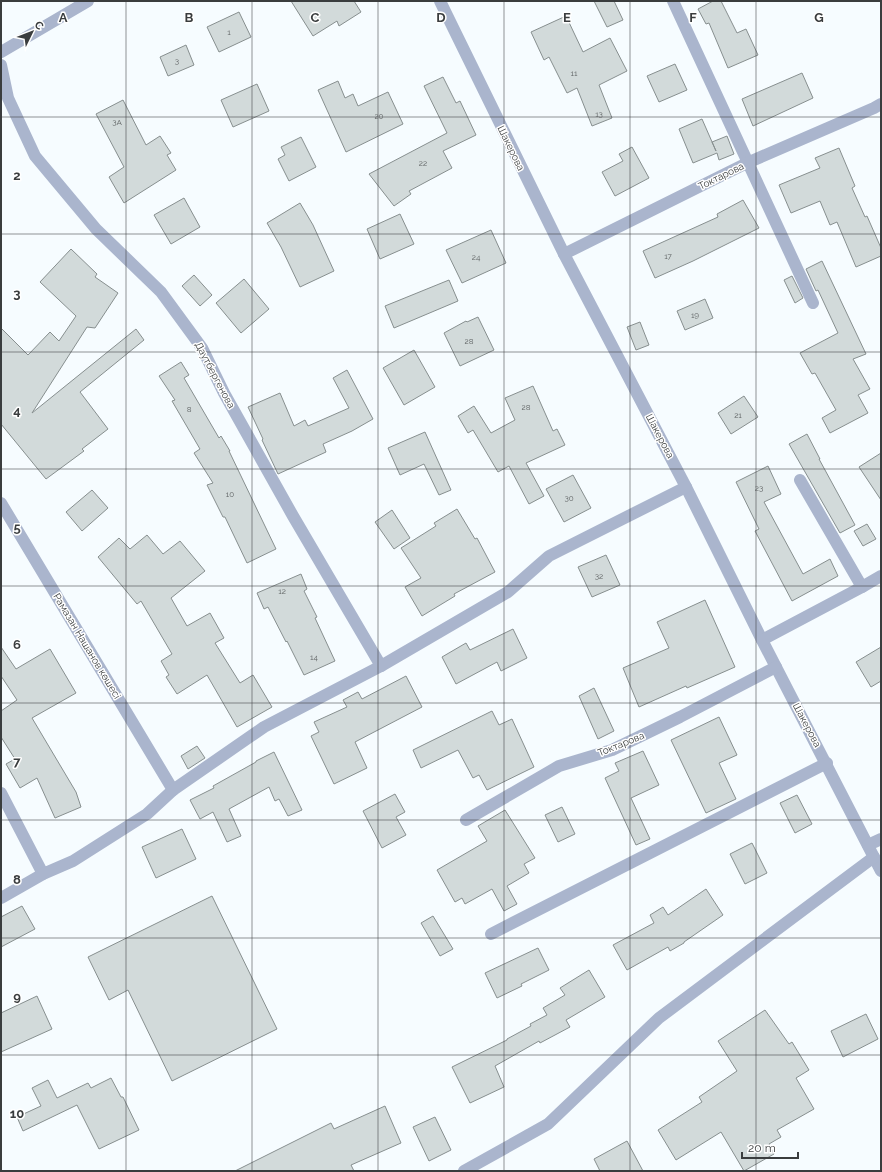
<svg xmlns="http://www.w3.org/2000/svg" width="882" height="1172" viewBox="0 0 882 1172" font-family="Raleway,sans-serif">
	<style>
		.building { fill: #d2dada; stroke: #878f8f }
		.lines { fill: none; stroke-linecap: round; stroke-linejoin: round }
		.minor { stroke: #aab5cd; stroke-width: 12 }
		.grid { fill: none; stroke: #3a3d3e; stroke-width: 1; stroke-opacity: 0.55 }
		.labels { text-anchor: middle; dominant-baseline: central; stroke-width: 3; stroke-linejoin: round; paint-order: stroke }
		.number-label { font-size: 8px; fill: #606465 }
		.street-label { font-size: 10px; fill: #3a3d3e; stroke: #fff }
		.grid-label { font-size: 13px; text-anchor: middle; font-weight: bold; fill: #3a3d3e; stroke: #fff; stroke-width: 3; stroke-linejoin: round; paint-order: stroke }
	</style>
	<rect width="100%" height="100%" fill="#f6fcff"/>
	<!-- building -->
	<g class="building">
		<path d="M291 1H354L361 12 339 26 337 21 313 36Z"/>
		<path d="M594 1H614L623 20 607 27Z"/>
		<path d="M713 1H721L737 33 746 29 758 55 728 68 709 23 706 24 698 9Z"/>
		<path d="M239 12 251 37 219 52 207 27Z"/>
		<path d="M566 16 583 52 610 38 627 71 599 85 612 118 592 126 577 88 567 93 549 57 544 60 531 32Z"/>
		<path d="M186 45 194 65 168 76 160 57Z"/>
		<path d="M675 64 687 90 659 102 647 76Z"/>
		<path d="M802 73 813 98 753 126 742 99Z"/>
		<path d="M443 77 456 103 460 101 476 135 443 151 452 168 409 191 411 194 394 206 369 174 447 133 424 86Z"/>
		<path d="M338 81 345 98 353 94 358 106 388 92 403 124 346 152 318 90Z"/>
		<path d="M257 84 269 111 233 127 221 100Z"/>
		<path d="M123 100 146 145 160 136 171 153 167 155 176 170 124 203 109 177 124 167 96 114Z"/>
		<path d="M702 119 716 151 712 142 727 136 734 154 719 160 717 153 693 163 679 129Z"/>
		<path d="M301 137 316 167 289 181 278 159 285 155 281 147Z"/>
		<path d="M632 147 649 178 615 196 602 172 623 161 619 154Z"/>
		<path d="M839 148 855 186 852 188 865 217 867 216 881 248V256L856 267 837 222 830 225 820 201 791 213 779 185 820 168 815 158Z"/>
		<path d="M184 198 200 227 171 244 154 215Z"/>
		<path d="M743 200 759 228 693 261 655 278 643 251 718 217 717 214Z"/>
		<path d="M300 203 313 225 334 271 300 287 281 247 267 223Z"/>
		<path d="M400 214 414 244 380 259 367 229Z"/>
		<path d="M491 230 506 263 462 283 446 250Z"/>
		<path d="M71 249 97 274 95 277 118 293 95 328 87 327 32 413 136 329 144 340 80 392 108 429 82 449 84 451 46 479 1 424V328L28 355 50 332 59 341 76 316 40 282Z"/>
		<path d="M822 261 866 354 853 359 870 389 858 395 868 413 830 433 822 418 836 410 815 373 812 374 800 353 838 333 818 290 816 291 806 269Z"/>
		<path d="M194 275 212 295 200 306 182 286Z"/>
		<path d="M792 276 803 298 795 303 784 280Z"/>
		<path d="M244 279 269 309 241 333 216 303Z"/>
		<path d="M449 280 458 301 394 328 385 306Z"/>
		<path d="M705 299 713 318 685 330 677 311Z"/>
		<path d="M478 317 494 350 460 366 444 333 466 321 467 322Z"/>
		<path d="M640 322 649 345 636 350 627 327Z"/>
		<path d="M414 350 435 387 404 405 383 368Z"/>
		<path d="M181 362 189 375 184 378 219 438 221 436 230 451H229L276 549 247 563 225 517H223L207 485 213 483 194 453 200 449 172 401 175 400 159 376Z"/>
		<path d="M347 370 373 419 352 431 323 444 326 452 278 474 262 440 263 439 248 407 280 393 294 426 305 420 308 426 349 408 333 378Z"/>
		<path d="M533 386 553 431 557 429 565 445 526 463 544 496 529 504 509 466 498 472 473 430 468 433 458 416 474 406 491 433 515 420 505 398Z"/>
		<path d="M744 396 758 417 731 434 718 413Z"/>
		<path d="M425 432 451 490 439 495 424 464 400 475 388 448Z"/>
		<path d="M807 434 820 459H819L855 525 840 533 789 444Z"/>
		<path d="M881 453V500L859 467Z"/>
		<path d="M768 466 781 494 764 502 803 574 830 559 838 576 792 601 755 531 759 529 736 482Z"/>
		<path d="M573 475 591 508 564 522 546 489Z"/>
		<path d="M92 490 108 508 82 531 66 512Z"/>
		<path d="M457 509 475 539 477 538 495 572 454 594 455 596 422 616 405 587 421 578 401 548 436 526 434 523Z"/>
		<path d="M392 510 410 538 394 549 375 522Z"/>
		<path d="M867 524 876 539 863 546 854 531Z"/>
		<path d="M147 535 163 554 180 541 205 571 171 598 187 626 210 613 224 638 215 643 240 683 253 675 272 707 237 727 207 675 177 694 166 677 169 675 161 661 172 654 141 601 137 604 98 557 119 538 130 549Z"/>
		<path d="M606 555 620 585 592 597 578 567Z"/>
		<path d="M301 574 307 589 304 591 317 617 315 618 335 661 304 675 287 641 286 642 268 607 264 609 257 593Z"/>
		<path d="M705 600 735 667 687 688 686 686 639 707 623 668 669 648 657 622Z"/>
		<path d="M513 629 527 658 501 671 497 662 456 684 442 657 466 643 470 650Z"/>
		<path d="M1 647 16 669 50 649 76 693 32 718 76 792 81 807 55 818 37 778 20 788 6 764 15 759 1 737V711L17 700 1 676Z"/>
		<path d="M881 647V681L871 687 856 662Z"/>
		<path d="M406 676 422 707 355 742 367 768 334 784 311 736 319 732 314 722 347 707 343 700 358 692 362 699Z"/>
		<path d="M594 688 614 731 598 739 579 696Z"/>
		<path d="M492 711 499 725 512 719 534 767 487 790 479 775 473 778 458 750 421 768 413 750Z"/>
		<path d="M719 717 737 755 719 763 736 799 706 813 671 740Z"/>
		<path d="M197 746 205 758 188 769 181 756Z"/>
		<path d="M643 751 659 785 631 798 650 839 636 845 605 778 619 771 615 763Z"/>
		<path d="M274 752 302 810 288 816 279 799 275 801 269 787 229 809 241 836 227 842 213 812 200 819 190 800 214 788 213 786 256 762V761Z"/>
		<path d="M395 794 405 812 396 817 406 835 382 848 363 811Z"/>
		<path d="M797 795 812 824 795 833 780 803Z"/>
		<path d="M562 807 575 834 558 842 545 815Z"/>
		<path d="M505 810 535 858 524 864 529 873 507 886 517 904 504 911 492 889 465 904 462 898 455 902 437 870 487 841 478 826Z"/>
		<path d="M182 829 196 859 156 878 142 847Z"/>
		<path d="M752 843 767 873 745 884 730 854Z"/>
		<path d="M706 889 723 915 684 942V943L670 951 668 947 627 970 613 945 654 923 650 915 663 907 668 915Z"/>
		<path d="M212 896 277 1029 172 1081 128 990 109 1000 88 957Z"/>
		<path d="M22 906 35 929 1 947V917Z"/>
		<path d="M433 916 453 949 440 956 421 923Z"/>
		<path d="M538 948 549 970 521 984 522 986 497 998 485 973Z"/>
		<path d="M589 970 605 997 566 1020 570 1027 540 1043 539 1041 495 1066 504 1087 470 1103 452 1067 507 1040V1039L531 1026 530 1024 547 1015 543 1008 565 995 560 988Z"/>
		<path d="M37 996 52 1029 1 1052V1013Z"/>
		<path d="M765 1010 789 1044 792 1042 809 1070 796 1078 814 1109 777 1130 781 1137 769 1144 774 1154 744 1171 721 1132 676 1160 658 1130 702 1102 699 1097 737 1071 718 1041Z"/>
		<path d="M866 1014 878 1039 843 1057 831 1031Z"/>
		<path d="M111 1078 121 1097H123L139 1130 99 1149 77 1105 23 1131 17 1117 41 1106 32 1088 48 1080 57 1098 88 1083 91 1088Z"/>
		<path d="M385 1106 401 1143 351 1165 354 1171H235L331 1123 334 1129Z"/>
		<path d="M435 1117 451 1150 429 1161 413 1127Z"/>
		<path d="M627 1141 643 1171H600L594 1159Z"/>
	</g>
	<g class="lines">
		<!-- minor -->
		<g class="minor">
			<path d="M440 1 564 254 686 487 762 640 881 871"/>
			<path d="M673 1 813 303"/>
			<path d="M1 52 88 1"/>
			<path d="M1 65 8 98 35 156 96 229 161 292 202 348 224 393 293 516 381 666"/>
			<path d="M564 254 747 163 874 108 881 104"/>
			<path d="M800 480 862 587"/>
			<path d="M1 503 173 790"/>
			<path d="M762 640 862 587 881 576"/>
			<path d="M1 793 43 874"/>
			<path d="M466 820 559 766 612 750 680 717 776 667"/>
			<path d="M868 845 881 839"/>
			<path d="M1 898 43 874 73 861 147 814 173 790 264 727 381 666 508 592 549 556 686 487"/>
			<path d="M491 934 827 763"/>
			<path d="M464 1171 548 1124 659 1018 874 857"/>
		</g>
	</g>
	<!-- grid -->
	<path class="grid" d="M126 1V1171M252 1V1171M378 1V1171M504 1V1171M630 1V1171M756 1V1171M1 117H881M1 234H881M1 352H881M1 469H881M1 586H881M1 703H881M1 820H881M1 938H881M1 1055H881"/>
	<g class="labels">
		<!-- number labels -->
		<g class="number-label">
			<text x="229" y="32">1</text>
			<text x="177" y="61">3</text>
			<text x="574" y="73">11</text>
			<text x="599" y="114">13</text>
			<text x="379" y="116">20</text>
			<text x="117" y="122">3А</text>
			<text x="423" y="163">22</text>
			<text x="668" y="256">17</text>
			<text x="476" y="257">24</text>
			<text x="695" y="315">19</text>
			<text x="469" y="341">28</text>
			<text x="526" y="407">28</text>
			<text x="189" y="409">8</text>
			<text x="738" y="415">21</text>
			<text x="759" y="488">23</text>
			<text x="230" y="494">10</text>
			<text x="569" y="498">30</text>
			<text x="599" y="576">32</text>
			<text x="282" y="591">12</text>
			<text x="314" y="657">14</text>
		</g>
		<!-- street labels -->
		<g class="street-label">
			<text transform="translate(511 148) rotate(64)">Шакерова</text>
			<text transform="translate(721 176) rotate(-26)">Токтарова</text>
			<text transform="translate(215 375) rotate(62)">Даутбергенова</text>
			<text transform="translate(660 436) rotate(62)">Шакерова</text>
			<text transform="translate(87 646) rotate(59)">Рамазан Нашанов көшесі</text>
			<text transform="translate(807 725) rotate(62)">Шакерова</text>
			<text transform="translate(621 744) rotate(-22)">Токтарова</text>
		</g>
	</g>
	<g class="grid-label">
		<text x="63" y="22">A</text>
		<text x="189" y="22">B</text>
		<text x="315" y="22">C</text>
		<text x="441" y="22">D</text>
		<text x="567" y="22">E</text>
		<text x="693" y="22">F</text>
		<text x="819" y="22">G</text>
		<text x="17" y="180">2</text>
		<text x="17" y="298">3</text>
		<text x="17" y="415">4</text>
		<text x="17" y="532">5</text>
		<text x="17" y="649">6</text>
		<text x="17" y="766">7</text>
		<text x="17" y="884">8</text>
		<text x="17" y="1001">9</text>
		<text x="17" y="1118">10</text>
	</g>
	<!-- border -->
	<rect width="882" height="1172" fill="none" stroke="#3a3d3e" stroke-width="4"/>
	<!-- north arrow -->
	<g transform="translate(32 32) rotate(47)" stroke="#ffffff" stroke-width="3" paint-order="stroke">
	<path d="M0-3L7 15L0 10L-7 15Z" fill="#3a3d3e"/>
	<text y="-6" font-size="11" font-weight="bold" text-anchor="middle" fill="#3a3d3e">С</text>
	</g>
	<!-- scale -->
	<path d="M742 1152v6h56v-6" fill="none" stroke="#3a3d3e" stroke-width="2"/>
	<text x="748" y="1152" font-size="12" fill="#3a3d3e" stroke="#ffffff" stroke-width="3" paint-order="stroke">20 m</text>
</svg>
